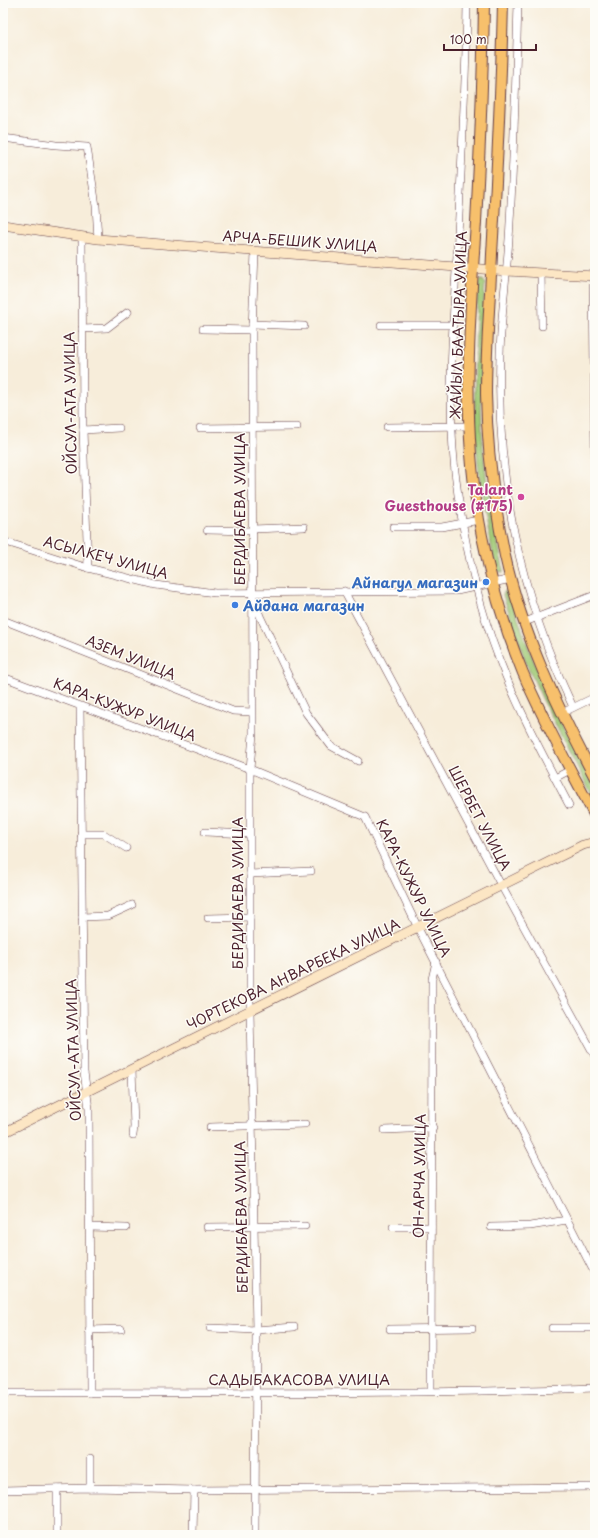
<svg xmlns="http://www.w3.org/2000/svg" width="598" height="1538" viewBox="0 0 598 1538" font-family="'Playpen Sans',sans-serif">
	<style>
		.green { fill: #a0ca76; stroke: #757450 }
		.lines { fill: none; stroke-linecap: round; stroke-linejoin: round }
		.street-casing { stroke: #643e45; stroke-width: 8 }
		.secondary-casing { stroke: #643e45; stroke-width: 10 }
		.primary-casing { stroke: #643e45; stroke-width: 12 }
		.street { stroke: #fff; stroke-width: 7 }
		.secondary { stroke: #fce6c4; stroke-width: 9 }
		.primary { stroke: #f7c06c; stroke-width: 10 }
		.hotel-dot { fill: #d1479c; stroke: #fdfcf7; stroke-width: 1.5 }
		.shop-dot { fill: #3f7fe0; stroke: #fdfcf7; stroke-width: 1.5 }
		.labels { text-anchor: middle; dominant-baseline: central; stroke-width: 3; stroke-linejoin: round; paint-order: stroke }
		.street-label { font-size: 14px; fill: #4a1f2b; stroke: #fdfcf7 }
		.hotel-label { font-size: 14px; font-weight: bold; fill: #b23c85; stroke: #fdfcf7; text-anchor: end }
		.shop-label { font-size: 14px; font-weight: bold; fill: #366cbe; stroke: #fdfcf7; text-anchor: end }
	</style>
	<rect width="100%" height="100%" fill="#fdfcf7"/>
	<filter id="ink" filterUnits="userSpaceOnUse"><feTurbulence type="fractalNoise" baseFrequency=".025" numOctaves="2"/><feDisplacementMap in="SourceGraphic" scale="8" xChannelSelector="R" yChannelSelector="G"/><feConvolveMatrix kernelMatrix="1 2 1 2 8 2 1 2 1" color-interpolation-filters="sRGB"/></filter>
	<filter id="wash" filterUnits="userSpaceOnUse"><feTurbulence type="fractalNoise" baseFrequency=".012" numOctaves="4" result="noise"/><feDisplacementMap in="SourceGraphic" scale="16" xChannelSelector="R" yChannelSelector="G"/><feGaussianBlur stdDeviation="0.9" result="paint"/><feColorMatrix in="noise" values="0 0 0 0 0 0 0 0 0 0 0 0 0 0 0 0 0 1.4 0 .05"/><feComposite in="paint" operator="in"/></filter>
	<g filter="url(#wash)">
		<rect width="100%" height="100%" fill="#f7edda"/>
		<!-- green -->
		<g class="green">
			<path d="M481 280H483L485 283C482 332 480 381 482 430 484 476 493 522 503 567V572H501L496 570C489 534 482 500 478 464 472 404 475 344 478 283Z"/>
			<path d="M505 591H507L510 593C531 663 560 724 595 788V801L543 700 526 663 505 601 503 595Z"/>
		</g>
	</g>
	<g filter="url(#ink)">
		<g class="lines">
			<defs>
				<g id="street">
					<path d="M467 3C466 87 461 171 457 255 452 335 446 416 458 495 466 550 479 607 499 659 518 709 544 757 569 805"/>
					<path d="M518 3C516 76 514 149 510 222 508 267 501 311 500 355 496 481 519 593 573 707"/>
					<path d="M3 138 56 145 87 147 96 206 98 239"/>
					<path d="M82 237 83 430 88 568"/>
					<path d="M255 252 252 330 253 734 250 769V1011L256 1330 255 1535"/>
					<path d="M541 273 542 326"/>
					<path d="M593 276 595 458"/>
					<path d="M252 324 304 326"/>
					<path d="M381 325H453"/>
					<path d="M82 329 107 328 128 312"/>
					<path d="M203 329 252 330"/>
					<path d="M387 427 469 426"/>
					<path d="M200 428 297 427"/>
					<path d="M83 430 119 428"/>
					<path d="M393 527H442L479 520"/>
					<path d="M253 529 304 527"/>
					<path d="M207 530 253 531"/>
					<path d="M3 541 88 568 156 585 215 593 457 591 511 579"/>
					<path d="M344 591 501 885 595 1056"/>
					<path d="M253 597 260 616 306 713 331 746 358 761"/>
					<path d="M3 620 233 711 252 712"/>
					<path d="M525 622 595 595"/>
					<path d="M3 677 250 769 365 817 418 928 595 1274"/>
					<path d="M80 707 84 1072 89 1109 90 1393"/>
					<path d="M562 713 595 697"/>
					<path d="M555 778 570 770"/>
					<path d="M205 832 249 834"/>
					<path d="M81 834H104L126 848"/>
					<path d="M250 874 311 871"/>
					<path d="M82 917 108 916 132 905"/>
					<path d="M208 918 250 917"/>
					<path d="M132 1069 134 1127 133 1135"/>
					<path d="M210 1127 305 1124"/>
					<path d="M385 1130 433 1128"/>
					<path d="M90 1227 126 1228"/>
					<path d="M207 1227 305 1226"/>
					<path d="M393 1227H431"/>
					<path d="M491 1227 530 1226 567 1220"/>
					<path d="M210 1328 256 1330 294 1327"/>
					<path d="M552 1328H595"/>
					<path d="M390 1329 472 1328"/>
					<path d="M89 1330 121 1329"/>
					<path d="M431 1391 432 979 436 962"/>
					<path d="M3 1393C200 1392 398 1395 595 1388"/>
					<path d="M90 1459V1488"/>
					<path d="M57 1489V1535"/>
					<path d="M3 1490 90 1488 194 1490 595 1487"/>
					<path d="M193 1535 194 1490"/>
				</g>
				<g id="secondary">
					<path d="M3 225 98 239 507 271 595 276"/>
					<path d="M3 1133 583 845 595 842"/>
				</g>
				<g id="primary">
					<path d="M484 3C483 76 480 149 476 222 469 327 461 432 482 536 491 583 505 629 523 673 544 722 570 769 595 816"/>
					<path d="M503 3C501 87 497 171 492 254 490 301 486 347 486 394 487 448 494 503 505 556 522 634 558 708 595 778"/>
				</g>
			</defs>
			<!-- street casing -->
			<use href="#street" class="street-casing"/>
			<!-- secondary casing -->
			<use href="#secondary" class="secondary-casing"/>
			<!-- primary casing -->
			<use href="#primary" class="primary-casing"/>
			<!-- street -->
			<use href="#street" class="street"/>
			<!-- secondary -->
			<use href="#secondary" class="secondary"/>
			<!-- primary -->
			<use href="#primary" class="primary"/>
		</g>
	</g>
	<!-- markers -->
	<circle class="hotel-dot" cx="521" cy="497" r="4"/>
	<g class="shop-dot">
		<circle cx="486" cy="582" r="4"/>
		<circle cx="235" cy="605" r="4"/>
	</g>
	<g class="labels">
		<!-- street labels -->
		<g class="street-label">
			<text transform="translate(300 241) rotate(4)">АРЧА-БЕШИК УЛИЦА</text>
			<text transform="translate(458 325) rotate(-88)">ЖАЙЫЛ БААТЫРА УЛИЦА</text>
			<text transform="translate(70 403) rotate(-91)">ОЙСУЛ-АТА УЛИЦА</text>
			<text transform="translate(239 509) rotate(-90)">БЕРДИБАЕВА УЛИЦА</text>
			<text transform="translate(106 557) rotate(15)">АСЫЛКЕЧ УЛИЦА</text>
			<text transform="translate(131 657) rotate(22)">АЗЕМ УЛИЦА</text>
			<text transform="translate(125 709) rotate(21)">КАРА-КУЖУР УЛИЦА</text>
			<text transform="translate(480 818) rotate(62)">ШЕРБЕТ УЛИЦА</text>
			<text transform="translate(414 888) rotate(64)">КАРА-КУЖУР УЛИЦА</text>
			<text transform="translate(237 893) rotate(-90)">БЕРДИБАЕВА УЛИЦА</text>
			<text transform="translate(293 974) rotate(-26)">ЧОРТЕКОВА АНВАРБЕКА УЛИЦА</text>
			<text transform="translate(73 1050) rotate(-92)">ОЙСУЛ-АТА УЛИЦА</text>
			<text transform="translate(419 1176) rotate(-89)">ОН-АРЧА УЛИЦА</text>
			<text transform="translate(241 1217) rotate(-91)">БЕРДИБАЕВА УЛИЦА</text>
			<text x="299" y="1379">САДЫБАКАСОВА УЛИЦА</text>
		</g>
		<!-- hotel labels -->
		<g class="hotel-label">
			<text x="513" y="489">Talant<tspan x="513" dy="16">Guesthouse (#175)</tspan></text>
		</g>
		<!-- shop labels -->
		<g class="shop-label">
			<text x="478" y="582">Айнагул магазин</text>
			<text x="243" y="605" text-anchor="start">Айдана магазин</text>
		</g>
	</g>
	<!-- margin -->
	<rect width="598" height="1538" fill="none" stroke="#fdfcf7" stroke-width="16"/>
	<!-- scale -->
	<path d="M444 44v6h92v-6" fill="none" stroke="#4a1f2b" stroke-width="2"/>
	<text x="450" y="44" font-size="12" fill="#4a1f2b" stroke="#fdfcf7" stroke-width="3" paint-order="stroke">100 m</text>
</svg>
